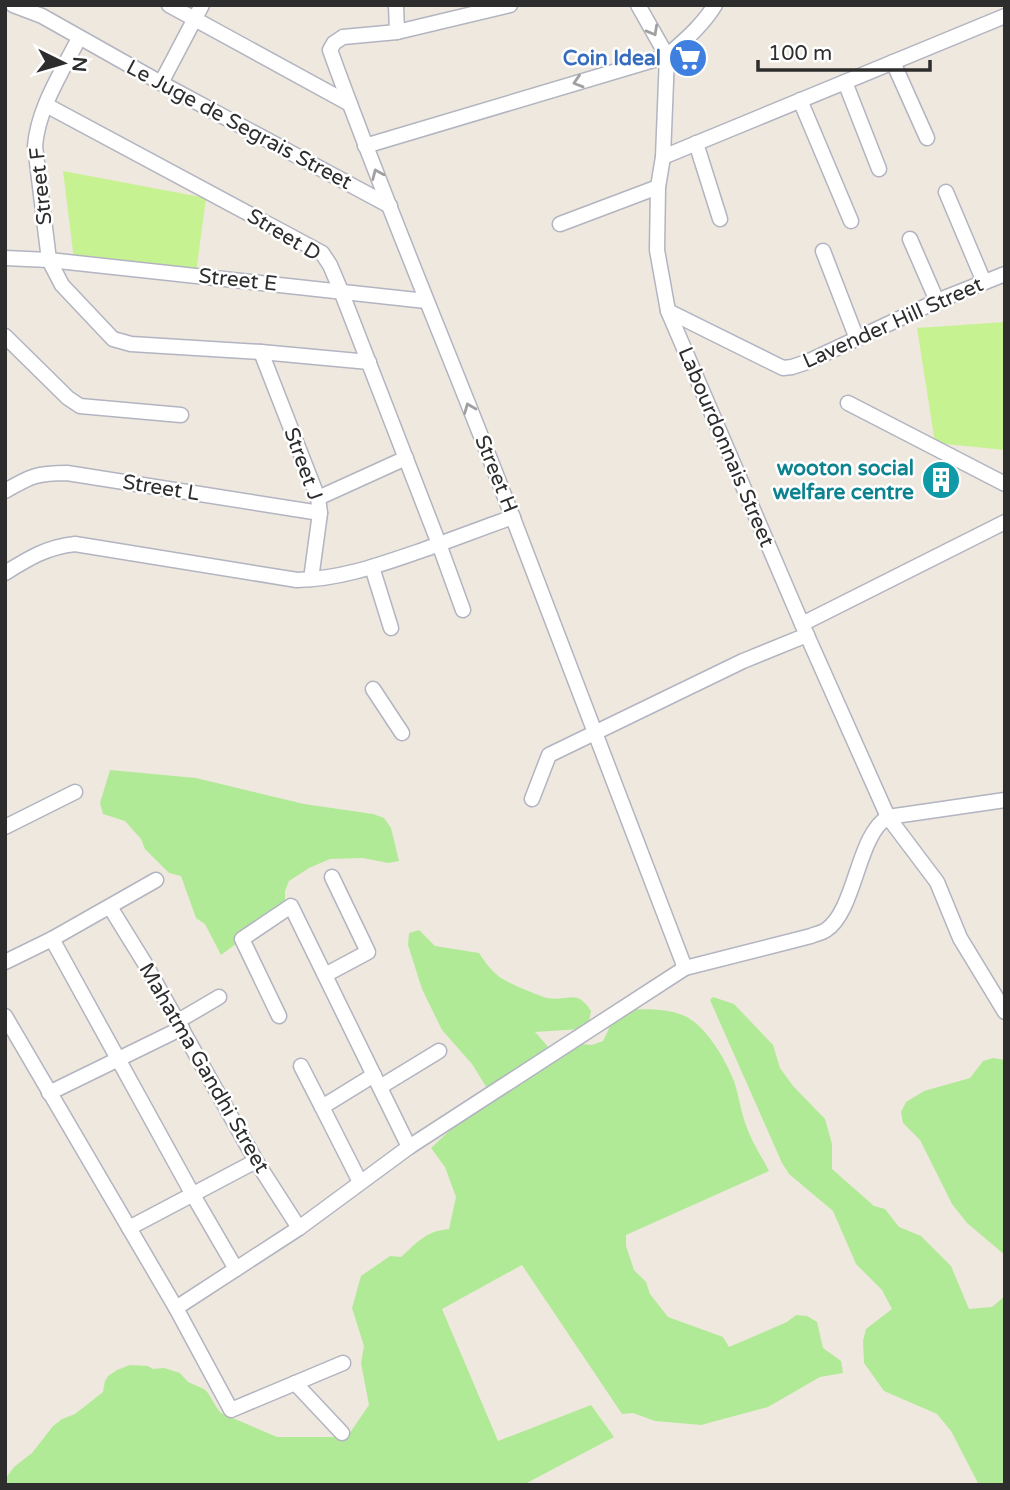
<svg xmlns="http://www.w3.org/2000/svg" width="1010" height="1490" viewBox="0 0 1010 1490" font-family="'Varela Round',sans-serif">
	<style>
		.green { fill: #b1ea96 }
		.pitch { fill: #c7f291 }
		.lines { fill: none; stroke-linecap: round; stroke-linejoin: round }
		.street-casing { stroke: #b2b4c1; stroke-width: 17 }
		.street { stroke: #fff; stroke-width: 14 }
		.oneway { stroke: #a0a0a0 }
		.labels { text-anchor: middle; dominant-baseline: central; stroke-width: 5; stroke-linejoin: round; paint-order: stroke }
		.shop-label { font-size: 21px; font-weight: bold; fill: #366cbe; stroke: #fff; text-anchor: end }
		.street-label { font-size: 21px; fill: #2d2d2d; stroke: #fff }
		.culture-label { font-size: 21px; font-weight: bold; fill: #0d838f; stroke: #fff; text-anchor: end }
	</style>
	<rect width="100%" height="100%" fill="#efe8de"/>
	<!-- green -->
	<g class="green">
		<path d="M110 770 196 778 304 804 373 814 384 818 391 828 399 861 388 863 363 858 330 859 309 868 289 881 285 891V914L277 924 256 929 221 955 205 924 196 918 181 876 169 873 145 849 141 839 125 821 103 814 100 803Z"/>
		<path d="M419 930 435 946 479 953C485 962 492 972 501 978 510 984 537 995 547 998 569 1002 576 988 591 1011L589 1022 581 1029 535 1032 550 1049 571 1043 592 1045 603 1041C609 1031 611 1020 618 1010 638 1009 668 1007 687 1017 708 1029 725 1059 734 1081 739 1096 741 1113 747 1128 752 1142 762 1157 769 1171L626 1235V1246L634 1270 646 1282 650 1294 668 1317 723 1337 729 1347 787 1322 796 1315 807 1316 817 1322 823 1348 841 1361 843 1373 820 1377 768 1407 701 1425 655 1421 633 1413 622 1414 522 1265 442 1309 498 1441 591 1405 614 1437 523 1485H5V1479L14 1467 32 1453 53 1426 62 1419 75 1414 103 1392 105 1381 108 1376 117 1370 130 1365 148 1366 153 1369 164 1368 180 1373 188 1382 204 1389 208 1393 217 1408 221 1413 277 1437H347L369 1405 361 1363 364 1346 352 1308 361 1276 390 1256 401 1257C418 1242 426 1231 449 1229L456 1197 445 1167 431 1148 490 1093 472 1064 442 1030 422 989 408 945 409 933Z"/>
		<path d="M713 997 734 1004 773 1045 780 1068 793 1086 825 1119 832 1144V1169L874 1206 885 1209 899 1227 921 1236 951 1266 969 1309 992 1307 1005 1296V1485H981L978 1483 951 1431 937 1414 884 1391 864 1363 863 1341 866 1329 892 1309 882 1290 856 1264 833 1211 789 1174 782 1163 710 1000Z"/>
		<path d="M993 1058 1005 1060V1255L967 1223 952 1204 920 1140 903 1123 901 1112 906 1102 924 1091 970 1078 983 1061Z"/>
	</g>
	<!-- pitch -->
	<g class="pitch">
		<path d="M63 171 206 198 196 273 74 260Z"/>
		<path d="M1005 322V450L935 443 917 328Z"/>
	</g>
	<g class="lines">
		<defs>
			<g id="street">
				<path d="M13 5 42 16 161 83 390 206"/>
				<path d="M169 5 350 104"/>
				<path d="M396 5 397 32"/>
				<path d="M510 5 397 32 343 37 334 43 330 50C387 208 453 362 513 518 571 668 627 818 685 968"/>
				<path d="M638 5 667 56"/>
				<path d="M79 38C62 72 38 108 35 146L49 260 62 285 113 339 131 344 261 352 369 362"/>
				<path d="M667 56 663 157 658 187 657 250 668 311 802 624 888 817 937 882 960 938 1005 1012"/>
				<path d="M893 62 927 138"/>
				<path d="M845 82 879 169"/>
				<path d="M161 83 202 5"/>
				<path d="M800 100 851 221"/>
				<path d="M46 105 322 253 330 265 341 291 439 544 463 610"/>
				<path d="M696 143 720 219"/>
				<path d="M365 146 667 56C685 40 702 26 715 5"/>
				<path d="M663 157 1005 16"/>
				<path d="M946 192 984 282"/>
				<path d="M560 224 658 187"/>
				<path d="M910 239 937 301"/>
				<path d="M823 251 857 339"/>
				<path d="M5 258 49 260 426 301"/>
				<path d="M668 311 783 368 792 367 807 362 937 301 1005 274"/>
				<path d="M5 336 68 398 80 406 181 415"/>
				<path d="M261 352 318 498 320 513 311 579"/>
				<path d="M848 403 1005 484"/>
				<path d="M5 491C31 476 37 473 67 473L320 513"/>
				<path d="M318 498 406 458"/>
				<path d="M372 567 391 628"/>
				<path d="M5 573C29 558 47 547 75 544L297 580C341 579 379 565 420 551 451 540 482 528 513 517"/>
				<path d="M802 624 1005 522"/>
				<path d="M373 689 402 733"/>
				<path d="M532 799 549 755 743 661 807 635"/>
				<path d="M5 827 75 792"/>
				<path d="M110 907 144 962 256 1161 299 1228"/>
				<path d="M52 939 193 1195 236 1269"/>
				<path d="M5 962 52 939 156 880"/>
				<path d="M325 975 368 952 332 877"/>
				<path d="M5 1016 176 1308 231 1410 343 1363"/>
				<path d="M279 1016 242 939 291 906 409 1147"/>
				<path d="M178 1021 219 997"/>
				<path d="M301 1066 322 1107"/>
				<path d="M380 1087 439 1051"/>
				<path d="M49 1093 182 1028"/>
				<path d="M360 1182 322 1107 374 1075"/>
				<path d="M129 1228 256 1161"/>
				<path d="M176 1308 299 1228 409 1147 685 968 811 936C815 934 822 933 826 930 856 910 857 835 888 817L1005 800"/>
				<path d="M295 1383 342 1433"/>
			</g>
		</defs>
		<!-- street casing -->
		<use href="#street" class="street-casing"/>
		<!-- street -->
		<use href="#street" class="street"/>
	</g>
	<!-- one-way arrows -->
	<defs><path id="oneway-chevron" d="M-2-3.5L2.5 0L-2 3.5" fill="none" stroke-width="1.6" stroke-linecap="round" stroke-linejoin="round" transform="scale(1.75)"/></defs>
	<g class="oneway">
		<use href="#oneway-chevron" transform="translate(653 31) rotate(61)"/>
		<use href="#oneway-chevron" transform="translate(578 82) rotate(163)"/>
		<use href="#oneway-chevron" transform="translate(377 174) rotate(-113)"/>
		<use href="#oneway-chevron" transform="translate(469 408) rotate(-112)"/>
	</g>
	<!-- icons -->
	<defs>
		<symbol id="supermarket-disc" viewBox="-11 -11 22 22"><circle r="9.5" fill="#3f7fe0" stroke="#fff"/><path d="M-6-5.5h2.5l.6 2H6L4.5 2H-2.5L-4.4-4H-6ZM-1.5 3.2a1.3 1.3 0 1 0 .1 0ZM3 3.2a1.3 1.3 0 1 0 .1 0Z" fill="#fff"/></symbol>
		<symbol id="building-disc" viewBox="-11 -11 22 22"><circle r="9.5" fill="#0f9aa8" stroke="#fff"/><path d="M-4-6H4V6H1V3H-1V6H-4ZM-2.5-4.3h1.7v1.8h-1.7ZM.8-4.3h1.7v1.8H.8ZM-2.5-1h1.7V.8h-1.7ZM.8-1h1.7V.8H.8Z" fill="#fff"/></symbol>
	</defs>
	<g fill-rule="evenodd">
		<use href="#supermarket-disc" x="666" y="36" width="44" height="44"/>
		<use href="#building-disc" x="919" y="458" width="44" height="44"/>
	</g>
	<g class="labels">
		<!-- shop labels -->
		<g class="shop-label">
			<text x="661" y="58">Coin Ideal</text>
		</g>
		<!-- street labels -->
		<g class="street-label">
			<text transform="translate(239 125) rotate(28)">Le Juge de Segrais Street</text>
			<text transform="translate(41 186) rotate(-96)">Street F</text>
			<text transform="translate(284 235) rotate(31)">Street D</text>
			<text transform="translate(238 280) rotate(6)">Street E</text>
			<text transform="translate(893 323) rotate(-24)">Lavender Hill Street</text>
			<text transform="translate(726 447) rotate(67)">Labourdonnais Street</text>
			<text transform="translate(303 464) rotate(70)">Street J</text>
			<text transform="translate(496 474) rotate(68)">Street H</text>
			<text transform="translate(161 488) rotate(9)">Street L</text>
			<text transform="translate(204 1068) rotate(60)">Mahatma Gandhi Street</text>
		</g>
		<!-- culture labels -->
		<g class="culture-label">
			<text x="914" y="468">wooton social<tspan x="914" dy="24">welfare centre</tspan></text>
		</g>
	</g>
	<!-- border -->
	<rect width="1010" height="1490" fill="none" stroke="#2d2d2d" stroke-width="14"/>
	<!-- north arrow -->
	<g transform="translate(63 63) rotate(95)" stroke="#ffffff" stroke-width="5" paint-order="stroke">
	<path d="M0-5L12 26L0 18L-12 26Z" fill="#2d2d2d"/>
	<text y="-10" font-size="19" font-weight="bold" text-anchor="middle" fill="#2d2d2d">N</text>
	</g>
	<!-- scale -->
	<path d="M758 60v10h172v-10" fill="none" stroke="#2d2d2d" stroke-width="3.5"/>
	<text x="768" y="60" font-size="21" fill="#2d2d2d" stroke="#ffffff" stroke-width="5" paint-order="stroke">100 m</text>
</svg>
